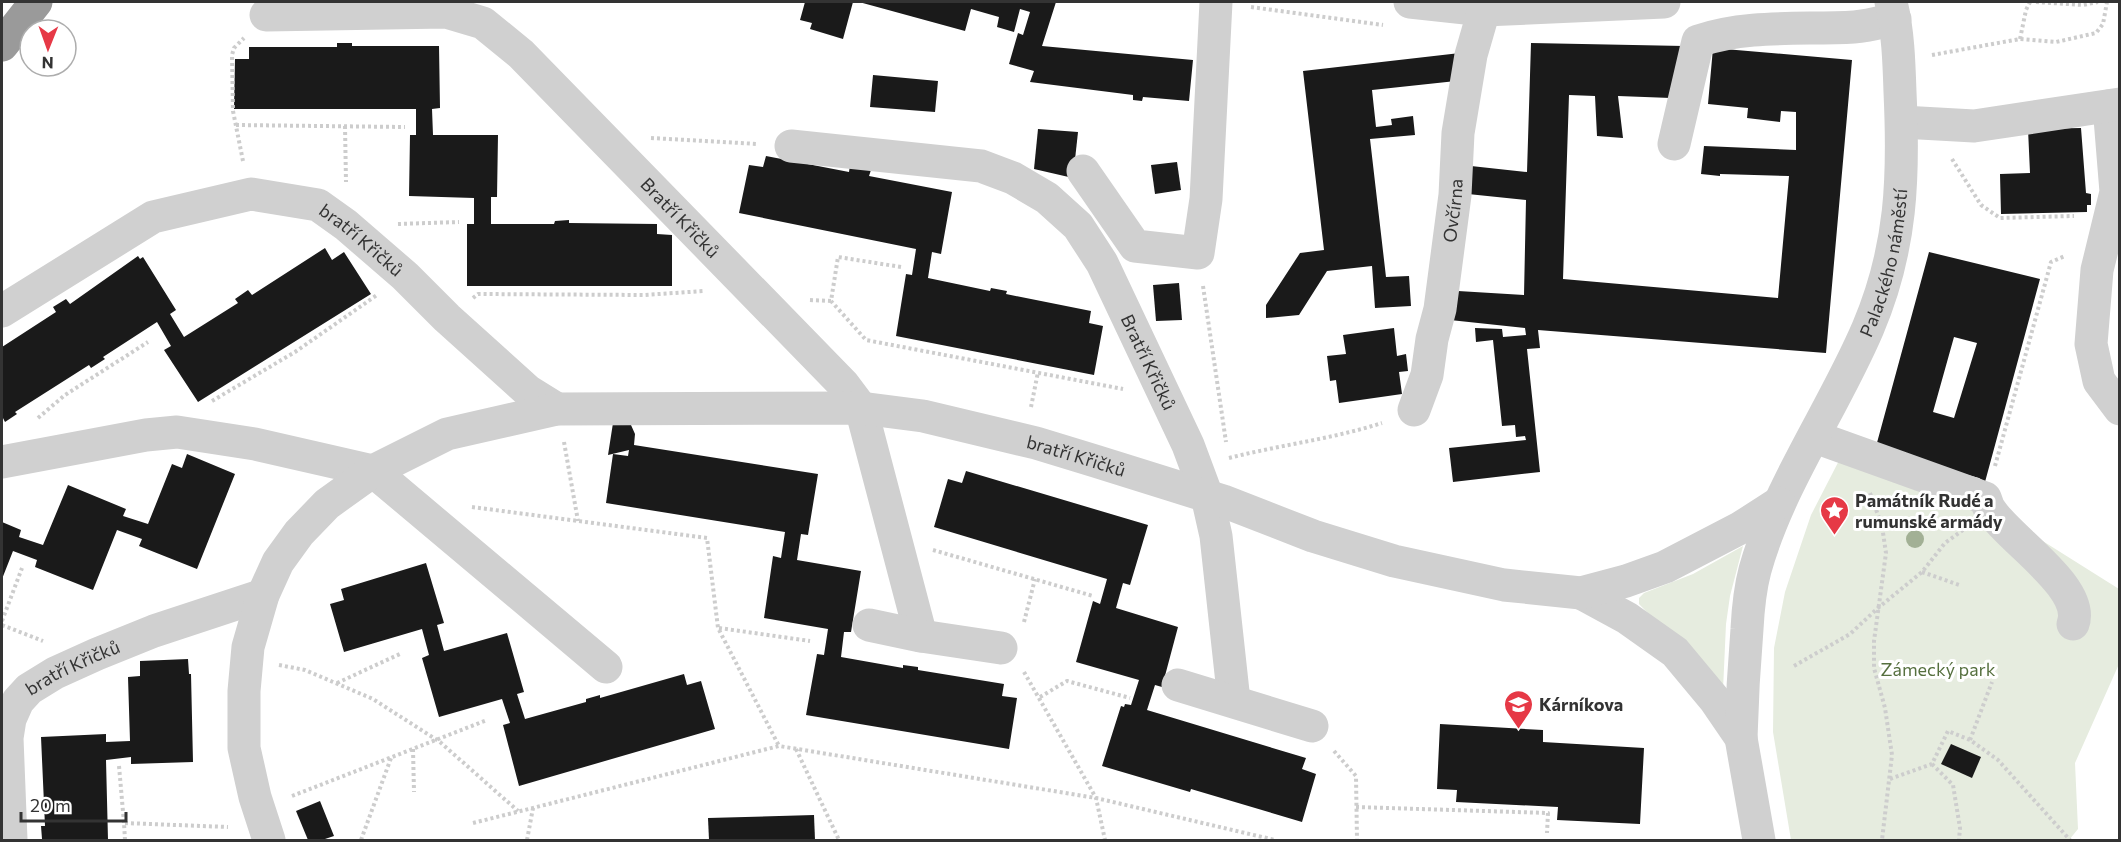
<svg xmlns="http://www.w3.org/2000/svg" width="2121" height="842" viewBox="0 0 2121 842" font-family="Commissioner,sans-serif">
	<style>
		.green { fill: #e6ecdf }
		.building { fill: #1a1a1a; fill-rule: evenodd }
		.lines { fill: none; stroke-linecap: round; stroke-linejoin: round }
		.path { stroke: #cdcdcd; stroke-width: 4; stroke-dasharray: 3 3; stroke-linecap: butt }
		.minor { stroke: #d0d0d0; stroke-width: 33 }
		.highway { stroke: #9a9a9a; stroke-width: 33 }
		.tree { fill: #a2b095 }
		.labels { text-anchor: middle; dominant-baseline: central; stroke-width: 6; stroke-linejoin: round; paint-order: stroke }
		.street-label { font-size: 18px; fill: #333; stroke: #fff }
		.poi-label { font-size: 18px; font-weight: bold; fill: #333; stroke: #fff; text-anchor: start }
		.park-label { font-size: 18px; fill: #56703f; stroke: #fff }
	</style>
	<rect width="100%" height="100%" fill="#fff"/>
	<!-- green -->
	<g class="green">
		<path d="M1846 447 2008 519 2119 589V664L2075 763 2078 829 2069 840H1791L1773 732 1774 648 1785 592 1811 515Z"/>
		<path d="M1743 546 1730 596 1726 624 1723 690 1639 604V598L1644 593 1693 574Z"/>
	</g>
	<!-- building -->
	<g class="building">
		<path d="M805 2H853L843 39 810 29 812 23 800 20Z"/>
		<path d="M859 2H1056L1042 46 1193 60 1189 101 1143 97 1142 101 1133 100V95L1030 82 1034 71 1009 64 1018 33 1023 35 1030 12 1020 9 1014 32 997 27 999 17 971 9 965 31Z"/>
		<path d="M337 43H352V46H439L440 108 432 109 433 135H498L497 197H491V224H554L555 221 569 220V223L657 224V234L672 235V286H467V224H474V198L409 196 410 135H416V109H234L235 59H249V47H337Z"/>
		<path d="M1531 43 1684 46 1671 98 1618 96 1623 138 1597 136 1595 96 1569 95 1563 279 1778 298 1789 176 1720 174V176L1701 174 1704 146 1796 150V112L1781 111 1780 122 1747 118 1748 108 1708 104 1713 48 1852 60 1826 353 1538 330 1540 348 1527 349 1540 472 1453 482 1449 448 1526 440 1525 436 1516 437 1515 425 1502 426 1493 340 1476 342 1475 328 1502 329 1503 337 1526 335 1525 328 1450 320 1458 291 1524 295 1526 200 1468 194 1471 166 1527 172Z"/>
		<path d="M1460 53 1456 81 1372 90 1376 127 1392 125 1391 119 1413 116 1415 135 1370 139 1386 277 1409 276 1411 306 1375 308 1372 266 1327 271 1299 315 1266 318V305L1300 253 1324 250 1303 71Z"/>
		<path d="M873 75 938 81 935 112 870 107Z"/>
		<path d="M2081 128 2086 193 2091 194V205H2087V212L2001 214 2000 174 2030 173 2028 129Z"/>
		<path d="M1038 129 1078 132 1073 178 1034 169Z"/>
		<path d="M766 156 849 172 850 165 871 170 869 176 952 192 941 254 932 252 928 278 990 291 991 288 1007 291 1006 294 1091 311 1089 323 1103 326 1094 375 896 336 906 274 912 275 916 249 739 213 749 165 763 167Z"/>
		<path d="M1177 162 1181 190 1155 194 1151 165Z"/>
		<path d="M325 248 332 260 344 252 371 294 198 402 164 350 171 346 157 322 103 357 105 359 91 368 89 365 15 412 17 414 5 422 2 416V347L56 312 53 307 66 299 70 304 138 256 140 259 143 257 176 310 170 314 184 337 238 303 235 299 248 290 252 295Z"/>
		<path d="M1929 252 2040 279 1985 482 1979 478 1875 450ZM1954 337 1977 343 1954 418 1933 412Z"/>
		<path d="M1179 283 1182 320 1156 321 1153 285Z"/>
		<path d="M1394 328 1397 356 1406 354 1408 371 1399 372 1402 394 1339 403 1336 380 1330 381 1327 356 1346 354 1343 335Z"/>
		<path d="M613 423 631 425 635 434 634 445 818 474 808 535 801 534 797 560 861 571 851 632H844L841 657 903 668V665L918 667V670L1004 684 1002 696 1017 698 1009 749 806 715 817 654 824 655 828 629 764 618 773 556 781 558 785 532 606 503 613 454 628 456 629 450 608 455Z"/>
		<path d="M187 454 235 474 197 569 139 546 142 539 117 530 93 590 35 567 37 560 13 551 2 579V522L21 530 19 537 43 545 68 485 126 509 123 516 148 524 172 464 182 468Z"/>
		<path d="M966 471 1148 525 1130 585 1123 583 1116 608 1178 627 1162 687 1155 685 1147 710 1306 758 1302 769 1316 774 1302 822 1191 789 1190 792 1102 766 1121 706 1124 707 1125 704 1131 705 1139 680 1076 662 1093 601 1100 604 1107 579 934 527 948 479 962 483Z"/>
		<path d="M426 563 444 623 437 625 444 651 507 633 524 692 517 694 525 719 586 702V699L600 695V698L684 674 687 685 701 681 715 729 519 786 503 725 510 723 502 699 439 717 422 658 429 655 422 629 344 652 330 604 344 600 341 589Z"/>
		<path d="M188 659 189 674H191L193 762 131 764V757L106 760 108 840 42 839 41 826H45L41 737 106 734V742L130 741 128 677 140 676V661Z"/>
		<path d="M1440 724 1543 730V742L1644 748 1640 824 1557 820 1558 807 1456 802 1457 790 1437 789Z"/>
		<path d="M1951 744 1981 757 1972 778 1941 764Z"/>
		<path d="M320 801 334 836 322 840H308L296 811Z"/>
		<path d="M814 815 815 840H709L708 818Z"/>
	</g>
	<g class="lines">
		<!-- path -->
		<g class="path">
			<path d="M2036 2 2083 5 2098 2"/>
			<path d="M1251 7 1383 25"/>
			<path d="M2020 39 2026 10 2030 2"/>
			<path d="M1932 55 2020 39 2056 42 2096 33 2103 24 2107 2"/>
			<path d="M236 125 405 127"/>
			<path d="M345 126 346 182"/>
			<path d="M651 138 758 144"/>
			<path d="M1952 159 1981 205 2000 218 2074 216"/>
			<path d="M243 161 233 111 232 55 234 48 244 38"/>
			<path d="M398 224 459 222"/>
			<path d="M901 267 838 257 831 301 866 340 1123 389"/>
			<path d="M1203 286 1226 442"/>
			<path d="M473 298 478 294 644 295 704 291"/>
			<path d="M810 300 831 301"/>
			<path d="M212 401 295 352 377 295"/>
			<path d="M1031 407 1038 372"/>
			<path d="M38 418 65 395 148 342"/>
			<path d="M564 442 578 521"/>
			<path d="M1229 458C1280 445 1332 439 1382 423"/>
			<path d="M1995 466 2051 262 2065 256"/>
			<path d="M1870 493 1882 526 1886 553 1874 641V668L1885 708 1892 755 1882 840"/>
			<path d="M472 507 707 538 718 628 779 746"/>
			<path d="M933 550 1093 596"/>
			<path d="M1922 572 1959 585"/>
			<path d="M2 621 22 568"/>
			<path d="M1024 622 1035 579"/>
			<path d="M2 625 43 641"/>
			<path d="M719 628 810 641"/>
			<path d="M279 665 305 670 373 699 440 742 518 811"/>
			<path d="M1794 666 1850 634 1878 608 1922 572 1945 543 1963 530"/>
			<path d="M1024 672 1096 798 1105 840"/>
			<path d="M337 683 402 653"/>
			<path d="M1040 697 1067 681 1130 698"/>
			<path d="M1970 740 1992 682"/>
			<path d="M413 749 414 792"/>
			<path d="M796 749 839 840"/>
			<path d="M1334 751 1356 776 1357 840"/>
			<path d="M1932 764 1953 785 1960 828 1959 840"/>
			<path d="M119 766 124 823"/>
			<path d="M1890 779 1932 764 1948 731 1970 740 1998 760 2070 840"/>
			<path d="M292 796 487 720"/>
			<path d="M1356 807 1548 813 1547 833"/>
			<path d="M473 823 779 746 1096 798 1275 840"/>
			<path d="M125 840 124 823 228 827"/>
			<path d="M361 840 391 758"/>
			<path d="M527 840 533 808"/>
		</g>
		<!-- minor -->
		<g class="minor">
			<path d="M1410 2 1484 10 1664 2"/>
			<path id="s1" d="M266 15 446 12 483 23 521 54 843 384 861 408 921 636"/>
			<path d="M2109 106 2116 192 2097 270 2091 344 2099 381 2120 409"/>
			<path d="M1902 122 1974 126 2120 104"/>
			<path d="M1674 144 1698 41C1748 24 1802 30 1854 27 1868 26 1882 22 1895 19"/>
			<path id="s2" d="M791 146 981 166 1013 178 1047 198 1078 226 1102 263 1188 445 1207 496 1216 536 1234 701"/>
			<path d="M1083 171 1135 246 1198 253 1206 199 1216 2"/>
			<path id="s3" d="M2 311 153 217 251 194 318 205 346 225 405 276 447 318 528 391 557 409"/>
			<path id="s4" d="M1414 410 1427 375 1432 339 1440 309 1455 195 1458 133 1471 55 1484 10"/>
			<path d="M1815 437 1985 498C1987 502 1988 508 1991 511 2010 540 2086 588 2073 624"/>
			<path d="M2 462 146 435 177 432 255 444 373 471 606 667"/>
			<path d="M1581 593 1627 618 1675 652 1715 700 1741 738 1759 840"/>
			<path d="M869 625 921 636 1001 648"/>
			<path d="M1178 685 1312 726"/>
			<path id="s5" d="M1741 738C1742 701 1744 665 1747 629 1748 609 1750 589 1755 570 1779 484 1833 410 1868 328 1902 248 1904 177 1900 92 1899 61 1898 31 1891 2"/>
			<path id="s6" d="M11 840 7 738 10 719 18 701 29 689 55 673 97 654 154 631 263 595"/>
			<path id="s7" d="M269 840 255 797 244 748V691L248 647 263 595 278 562 299 533 327 504 373 471 447 434 557 409 861 408 923 416 1036 443 1095 461 1223 501 1313 536 1394 561 1504 585 1581 593 1626 581 1665 567 1740 528 1779 503"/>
		</g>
		<!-- highway -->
		<path class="highway" d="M2 45 36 2"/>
	</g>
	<!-- trees -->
	<circle class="tree" cx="1915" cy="539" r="9"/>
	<!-- icons -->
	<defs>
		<symbol id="sight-pin" viewBox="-11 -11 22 30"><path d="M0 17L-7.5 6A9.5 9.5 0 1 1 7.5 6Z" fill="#e63946" stroke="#fff"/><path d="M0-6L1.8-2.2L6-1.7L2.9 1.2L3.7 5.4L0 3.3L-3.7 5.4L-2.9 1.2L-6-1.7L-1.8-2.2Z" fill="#fff"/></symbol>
		<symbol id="school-pin" viewBox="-11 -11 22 30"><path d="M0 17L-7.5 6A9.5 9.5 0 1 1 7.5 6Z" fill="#e63946" stroke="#fff"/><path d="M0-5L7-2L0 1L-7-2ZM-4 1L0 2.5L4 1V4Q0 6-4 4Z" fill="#fff"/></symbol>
	</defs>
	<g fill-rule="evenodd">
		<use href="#sight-pin" x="1818" y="494" width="33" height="45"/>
		<use href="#school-pin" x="1502" y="688" width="33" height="45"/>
	</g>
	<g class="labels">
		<!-- street labels -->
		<g class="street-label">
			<text stroke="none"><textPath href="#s4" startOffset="204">Ovčírna</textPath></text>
			<text stroke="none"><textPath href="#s1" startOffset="496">Bratří Křičků</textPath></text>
			<text stroke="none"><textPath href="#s3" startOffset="402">bratří Křičků</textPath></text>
			<text stroke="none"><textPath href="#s5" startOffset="504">Palackého náměstí</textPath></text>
			<text stroke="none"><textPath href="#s2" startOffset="460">Bratří Křičků</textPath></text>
			<text stroke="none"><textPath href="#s7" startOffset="1140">bratří Křičků</textPath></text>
			<text stroke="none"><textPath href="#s6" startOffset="206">bratří Křičků</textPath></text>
		</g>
		<!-- poi labels -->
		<g class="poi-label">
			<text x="1855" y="500">Památník Rudé a<tspan x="1855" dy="21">rumunské armády</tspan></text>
			<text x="1539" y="704">Kárníkova</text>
		</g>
		<!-- park labels -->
		<g class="park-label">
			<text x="1938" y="669">Zámecký park</text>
		</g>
	</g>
	<!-- border -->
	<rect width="2121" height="842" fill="none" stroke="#333333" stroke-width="6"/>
	<!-- north arrow -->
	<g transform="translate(48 48) rotate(181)"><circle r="28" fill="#ffffff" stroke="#adadad" stroke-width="1.5"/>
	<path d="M0-4.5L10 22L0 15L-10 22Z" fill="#e63946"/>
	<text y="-9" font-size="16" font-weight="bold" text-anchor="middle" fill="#333333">N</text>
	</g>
	<!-- scale -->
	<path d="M21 812v9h105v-9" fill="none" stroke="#333333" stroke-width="3"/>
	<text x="30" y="812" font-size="18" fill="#333333" stroke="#ffffff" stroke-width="4.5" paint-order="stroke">20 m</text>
</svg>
